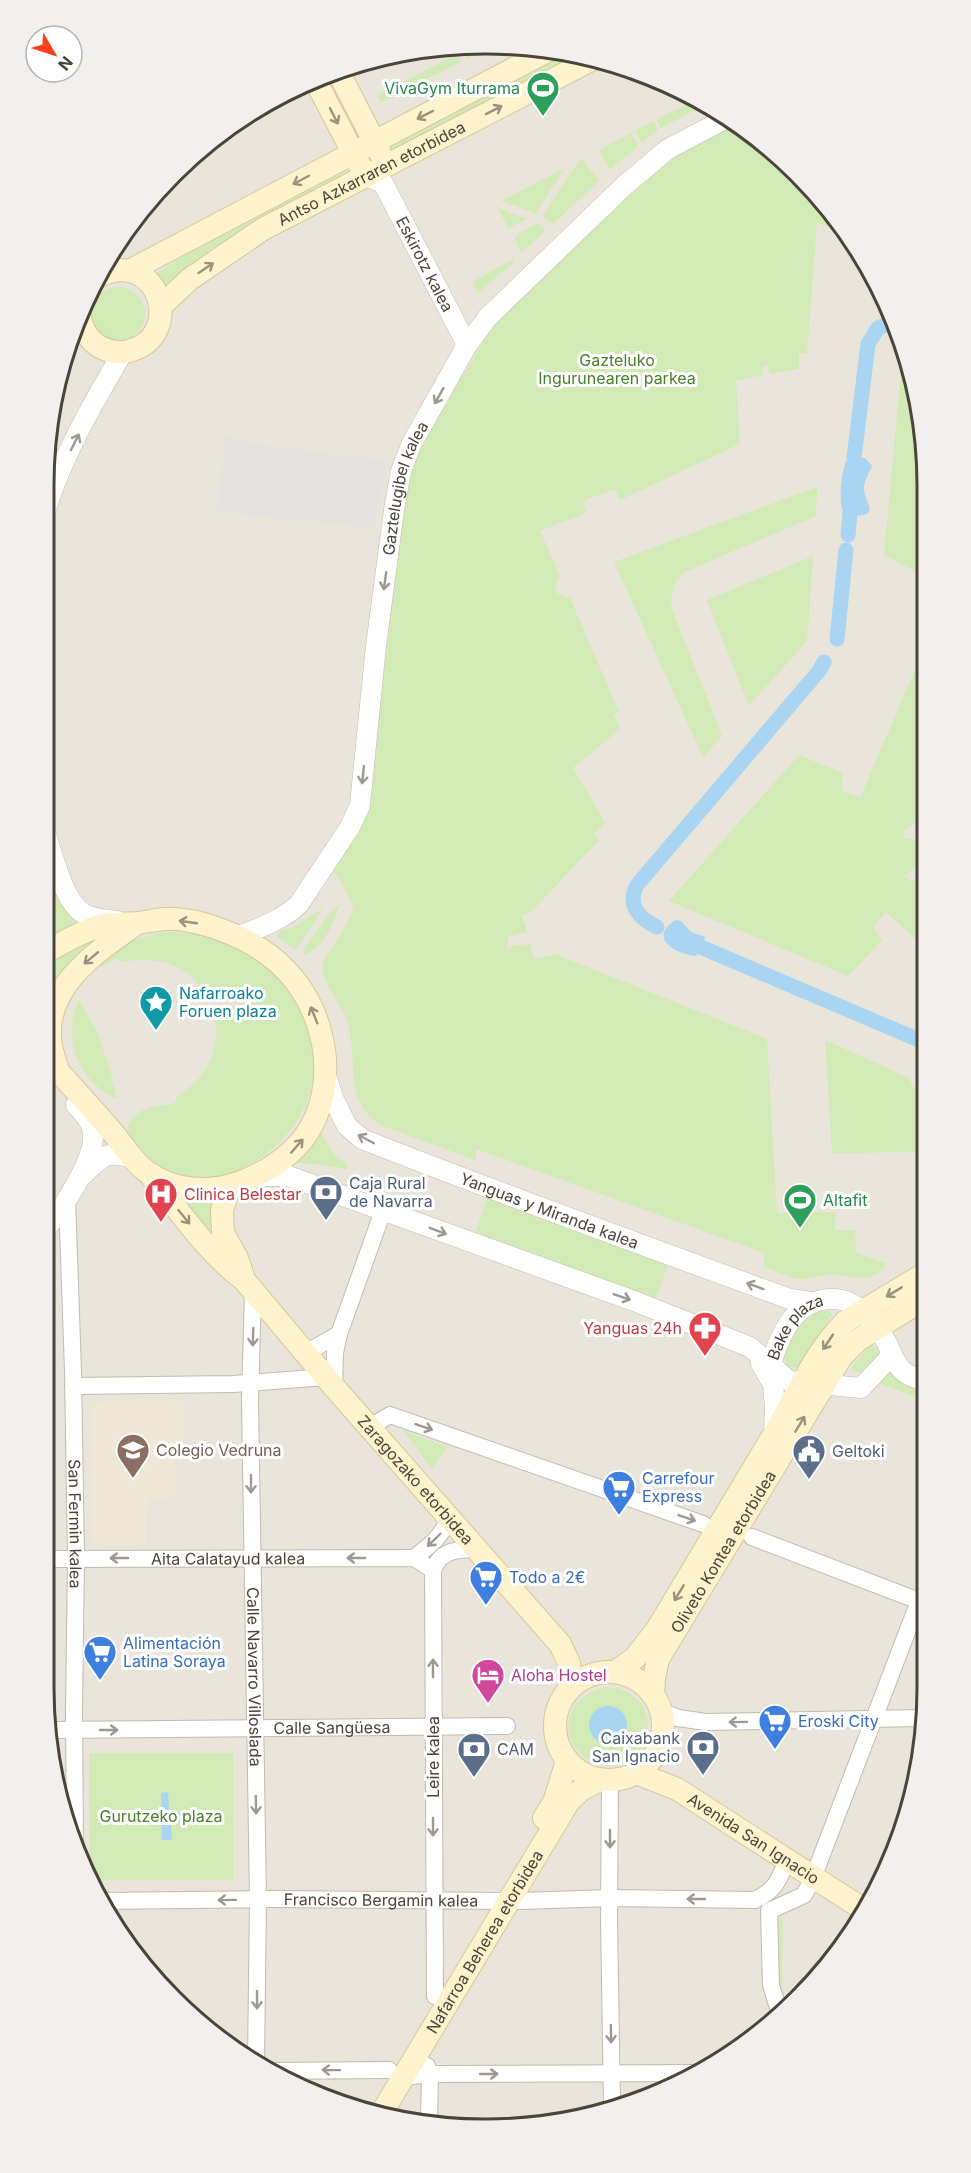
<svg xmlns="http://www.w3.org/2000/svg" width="971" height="2173" viewBox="0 0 971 2173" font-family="Inter,sans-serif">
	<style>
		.residential { fill: #eae5da }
		.education { fill: #efe8d6 }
		.green { fill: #d2eab5; fill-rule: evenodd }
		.parking { fill: #e5e3e0 }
		.water { fill: #a9d4f2 }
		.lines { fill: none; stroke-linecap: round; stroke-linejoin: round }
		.canal { stroke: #a9d4f2; stroke-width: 15 }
		.minor-casing { stroke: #c2bbae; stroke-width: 18 }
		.tertiary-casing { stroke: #c2bbae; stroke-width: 21 }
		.secondary-casing { stroke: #d6c79b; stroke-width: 24 }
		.minor { stroke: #fff; stroke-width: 16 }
		.tertiary { stroke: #fff; stroke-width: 20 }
		.secondary { stroke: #fff3cd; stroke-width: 22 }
		.oneway { stroke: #9c937c }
		.oneway2 { stroke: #9c9892 }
		.labels { text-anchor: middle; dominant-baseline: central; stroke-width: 6; stroke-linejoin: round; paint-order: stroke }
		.leisure-label { font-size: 16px; fill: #27864d; stroke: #fff; text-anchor: end }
		.street-label { font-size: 16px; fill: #4b4439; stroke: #fff }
		.park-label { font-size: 16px; fill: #4a7f2a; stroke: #fff }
		.culture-label { font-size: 16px; fill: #0d838f; stroke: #fff; text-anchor: start }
		.service-label { font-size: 16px; fill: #4e5e75; stroke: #fff; text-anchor: start }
		.health-label { font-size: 16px; fill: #be3a42; stroke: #fff; text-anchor: start }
		.education-label { font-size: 16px; fill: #785e54; stroke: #fff; text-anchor: start }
		.shop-label { font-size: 16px; fill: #366cbe; stroke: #fff; text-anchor: start }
		.hotel-label { font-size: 16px; fill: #b23c85; stroke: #fff; text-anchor: start }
		.rim { fill: none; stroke: #4b4439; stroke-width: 3 }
	</style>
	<rect width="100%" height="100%" fill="#f6f3ec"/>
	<!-- residential -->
	<path class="residential" d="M457 44 544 47 628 67 731 118 818 194 894 316 924 427 927 1687 904 1830 868 1908 818 1979 706 2070 571 2121 485 2129 400 2121 264 2070 153 1979 103 1908 67 1830 44 1687V485L67 343 103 264 153 194 217 135 290 89 371 58Z"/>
	<!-- education -->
	<path class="education" d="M184 1400 183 1453 175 1461V1497L147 1498 146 1543 98 1544 92 1537 91 1407 100 1401Z"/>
	<!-- green -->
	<g class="green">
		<path d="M476 45 493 46 467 59 463 51Z"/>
		<path d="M565 52 577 55 394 149 389 147V143Z"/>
		<path d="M458 54 461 62 381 102 377 95Z"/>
		<path d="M694 100 705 105 661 128 657 119Z"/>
		<path d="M653 121 658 130 642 143 635 131Z"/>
		<path d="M735 122 818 194 842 233 817 222 807 354 799 353V369L770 374 768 366H762L763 375 736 381 740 444 620 500 615 489 583 501 586 513 540 531 560 576 555 587 558 594 570 598 619 712 614 715 620 729 573 768 605 823 594 834 599 840 533 910 522 916 527 932 513 936 509 934 506 950 512 946 530 944 534 959 555 954 767 1039 777 1213 836 1212 835 1230H855L856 1253 886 1263C872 1288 849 1273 827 1275 818 1276 808 1280 800 1279 788 1278 775 1271 764 1267V1253L476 1149 475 1160 380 1125C340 1098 361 1052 345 1015 339 1002 320 979 323 965 324 955 334 946 339 938 345 928 349 918 354 909L342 883 332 871 377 727 406 487 417 454 460 380 490 331 527 289 657 167 687 148Z"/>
		<path d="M631 133 638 146 610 170 599 150Z"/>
		<path d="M581 158 599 181 553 224 542 216Z"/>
		<path d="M342 168 346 171 344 174 263 217 165 294 152 276 257 211Z"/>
		<path d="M565 168 536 213 501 201Z"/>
		<path d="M498 208 527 219 508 228Z"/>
		<path d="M537 223 546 230 521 253 514 237Z"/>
		<path d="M513 259 514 262 478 293 472 282Z"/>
		<circle cx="118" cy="314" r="27"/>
		<path d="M902 363 907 365 924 427V576L884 555Z"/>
		<path d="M817 487 816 516 684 572 673 586 671 607 722 736 703 757 614 562Z"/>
		<path d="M813 556 807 641 749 706 707 600Z"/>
		<path d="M924 649 925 797 914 823 904 831V839H920L921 849 925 838V855L920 850V865L904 876 911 881 925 872V948L886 912 873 927 882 940 848 976 669 901 799 755 843 773 841 790 860 798Z"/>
		<path d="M44 850 85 923 44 944Z"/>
		<path d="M340 904C331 927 328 942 305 955L304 948 329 914Z"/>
		<path d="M323 908 296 950 278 938 277 934 281 931 294 927Z"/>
		<path d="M106 931 44 1019V961Z"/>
		<path d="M163 932C207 933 225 937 261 963 292 986 316 1029 314 1069 312 1111 283 1147 247 1166 241 1168 236 1173 230 1174 215 1178 191 1178 176 1175 170 1174 165 1169 160 1166 146 1156 112 1131 138 1113 147 1106 166 1106 177 1102L176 1097C207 1078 222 1051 214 1014L256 997 254 990 209 999C188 963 160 956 121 962L117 958 94 969 126 942Z"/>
		<path d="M79 1000 98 1034 110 1070 117 1099C79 1082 60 1038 79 1000Z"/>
		<path d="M825 1040 909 1078 926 1112V1152L832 1153Z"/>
		<path d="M320 1132 334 1154 348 1165 346 1169 322 1165 296 1163 310 1147Z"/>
		<path d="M174 1197 201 1201 215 1199 214 1227 206 1233Z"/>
		<path d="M488 1197 669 1262 655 1301 474 1235Z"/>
		<path d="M824 1310H829L832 1314 802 1364 798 1368 787 1366 783 1355C793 1332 798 1317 824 1310Z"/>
		<path d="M870 1346H875L878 1348 879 1356 865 1371 854 1372 851 1367Z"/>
		<path d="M891 1370 902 1383 927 1394V1401L878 1383Z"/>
		<path d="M403 1430 447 1447 432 1469Z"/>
		<path d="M605 1687C665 1689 659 1766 608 1766 598 1766 587 1761 580 1753 555 1727 574 1694 605 1687ZM591 1717 619 1741C602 1750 585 1736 591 1717Z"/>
		<path d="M89 1753H233V1880H90Z"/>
		<path d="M776 1918H783L782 1986 774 1985Z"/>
	</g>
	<!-- parking -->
	<path class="parking" d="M225 434 242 442 387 461 374 528 217 512Z"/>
	<!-- water -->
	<g class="water">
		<path d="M854 458H865L872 466C869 474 863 482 864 491 865 497 869 503 870 510L867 514 859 516 842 510C839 495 841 476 846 461Z"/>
		<path d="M676 920 681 921 691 932 705 937 703 948 696 956C675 954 647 937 676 920Z"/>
		<circle cx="608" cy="1725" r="19"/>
		<path d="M168 1792 169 1812H190V1821L171 1822 172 1840H162L161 1822H145V1815L162 1814 161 1793Z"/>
	</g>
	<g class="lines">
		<!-- canal -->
		<g class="canal">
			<path d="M854 458 868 344 878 328 895 321"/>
			<path d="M848 535 850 513"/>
			<path d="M837 639 846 550"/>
			<path d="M657 927C640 919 626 905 637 885L819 671 824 662"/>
			<path d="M703 948 926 1043"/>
		</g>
		<defs>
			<g id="minor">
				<path id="s1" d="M67 1198 73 1371 76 1558 74 1712 75 1848"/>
				<path id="s2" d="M253 1291 250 1400 258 1899 256 2064"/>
				<path d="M306 1353 339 1334"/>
				<path d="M73 1386 234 1384 326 1377"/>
				<path d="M334 1387 335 1353 339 1334 383 1211"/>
				<path d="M370 1427 390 1415 703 1524"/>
				<path d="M752 1537 919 1601 813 1878 804 1895 769 1911 771 1985 779 2011"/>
				<path d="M414 1558C429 1546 442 1537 448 1519"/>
				<path id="s3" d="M44 1559 414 1558 433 1570"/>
				<path d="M661 1711 678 1718 706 1722 922 1718"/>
				<path id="s4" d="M50 1730 507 1726"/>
				<path d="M610 1780 609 1917 612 2106"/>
				<path id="s5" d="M99 1901 274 1899 520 1901 611 1898 755 1900C776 1890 778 1881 787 1861"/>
				<path d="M435 1996 433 1570C441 1550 455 1550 475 1549"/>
				<path d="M427 2066 430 2074 429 2124"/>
				<path d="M265 2071 389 2070"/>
				<path d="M403 2077 430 2074 698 2073"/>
			</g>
			<g id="tertiary">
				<path id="s6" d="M365 175 383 183 467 345"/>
				<path d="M44 515C61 458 93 403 123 352"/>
				<path d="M44 829C52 851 63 902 84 914 94 919 107 920 117 921"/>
				<path id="s7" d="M237 937C259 928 281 921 299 904L350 827 360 805 376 646 394 510 401 471 411 445 467 345 488 317 625 185 668 149 729 117"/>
				<path id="s8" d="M325 1073 334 1100 347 1126 362 1139C504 1195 647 1247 790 1299L811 1302"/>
				<path d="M84 1174C105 1154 105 1151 134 1158"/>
				<path d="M257 1176H288L634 1301 750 1347 789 1381 861 1388 892 1355"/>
				<path d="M44 1231C61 1211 100 1154 92 1128 90 1119 82 1112 76 1105"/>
				<path id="s9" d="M771 1363C781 1332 796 1298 834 1299 844 1299 855 1304 863 1312 871 1320 880 1332 886 1341 891 1351 894 1362 902 1370 908 1376 918 1379 927 1382"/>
				<path d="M761 1364 773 1384 775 1407 774 1435"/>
			</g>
			<g id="secondary">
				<path d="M338 71 380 153"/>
				<path d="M315 80 360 166"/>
				<path d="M131 270 551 49"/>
				<path id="s10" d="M161 306 190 279 263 229 593 59"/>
				<path d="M80 315C80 328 90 342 102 348 110 352 122 353 129 351 187 336 158 245 97 277"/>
				<path d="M44 1056C68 1081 91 1108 114 1134 124 1146 133 1162 146 1171 173 1192 211 1193 241 1182 269 1171 296 1153 311 1127 342 1070 320 993 270 956 245 936 196 917 164 919 155 920 146 922 137 923 124 924 109 923 97 927 78 933 61 944 44 953"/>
				<path d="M58 1071C55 1061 51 1049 50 1039 46 984 98 951 136 924"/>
				<path id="s11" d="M152 1177C181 1213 207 1252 244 1280L334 1387 560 1644 569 1663 571 1687"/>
				<path d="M230 1186 222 1210 223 1233 237 1258 243 1276"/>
				<circle cx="609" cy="1726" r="54"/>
				<path d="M615 1672 635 1658 658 1628C696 1564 735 1500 773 1436 796 1397 814 1353 846 1321L926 1273"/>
				<path id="s12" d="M653 1695 654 1678 658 1659 841 1357 858 1340 926 1298"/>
				<path id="s13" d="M636 1773 677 1789 866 1911"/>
				<path d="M544 1818 554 1802 567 1761"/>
				<path id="s14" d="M381 2114 569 1801 581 1790 600 1780"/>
			</g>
		</defs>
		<!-- minor casing -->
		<use href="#minor" class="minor-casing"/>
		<!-- tertiary casing -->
		<use href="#tertiary" class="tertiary-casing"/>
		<!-- secondary casing -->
		<use href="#secondary" class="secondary-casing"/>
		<!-- minor -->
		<use href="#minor" class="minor"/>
		<!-- tertiary -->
		<use href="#tertiary" class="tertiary"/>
		<!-- secondary -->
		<use href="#secondary" class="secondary"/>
	</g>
	<!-- one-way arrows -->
	<defs><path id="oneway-shaft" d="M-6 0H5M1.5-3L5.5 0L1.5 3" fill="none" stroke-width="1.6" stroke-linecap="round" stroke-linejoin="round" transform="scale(1.5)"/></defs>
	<g class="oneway">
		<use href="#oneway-shaft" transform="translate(494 110) rotate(-27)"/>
		<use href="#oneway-shaft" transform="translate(425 115) rotate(153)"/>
		<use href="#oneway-shaft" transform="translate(334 116) rotate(63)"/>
		<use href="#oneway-shaft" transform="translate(301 180) rotate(152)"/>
		<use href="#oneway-shaft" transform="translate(206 268) rotate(-34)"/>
		<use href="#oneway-shaft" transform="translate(188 922) rotate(-172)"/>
		<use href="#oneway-shaft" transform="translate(91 958) rotate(140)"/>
		<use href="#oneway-shaft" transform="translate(314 1015) rotate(-112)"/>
		<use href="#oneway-shaft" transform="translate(297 1146) rotate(-49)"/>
		<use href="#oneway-shaft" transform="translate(184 1217) rotate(51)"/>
		<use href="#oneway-shaft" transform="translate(894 1292) rotate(149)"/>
		<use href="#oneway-shaft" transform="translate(828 1342) rotate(124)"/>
		<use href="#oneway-shaft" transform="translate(800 1424) rotate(-59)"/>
		<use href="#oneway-shaft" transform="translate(679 1593) rotate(121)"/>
	</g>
	<g class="oneway2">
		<use href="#oneway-shaft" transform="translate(439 396) rotate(119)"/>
		<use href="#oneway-shaft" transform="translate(75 442) rotate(-63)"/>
		<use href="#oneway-shaft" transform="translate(385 581) rotate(98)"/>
		<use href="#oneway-shaft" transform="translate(363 775) rotate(96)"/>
		<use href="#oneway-shaft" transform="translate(366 1139) rotate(-152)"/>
		<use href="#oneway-shaft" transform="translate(438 1231) rotate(21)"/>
		<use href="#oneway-shaft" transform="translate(755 1286) rotate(-160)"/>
		<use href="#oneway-shaft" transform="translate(622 1297) rotate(19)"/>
		<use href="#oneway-shaft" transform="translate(253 1337) rotate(92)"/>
		<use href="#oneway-shaft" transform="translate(424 1427) rotate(19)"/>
		<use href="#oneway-shaft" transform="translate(251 1484) rotate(90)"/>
		<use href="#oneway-shaft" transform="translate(687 1518) rotate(19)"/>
		<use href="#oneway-shaft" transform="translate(434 1540) rotate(136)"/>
		<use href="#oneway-shaft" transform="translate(119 1558) rotate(-180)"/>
		<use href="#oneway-shaft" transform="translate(356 1558) rotate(180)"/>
		<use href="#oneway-shaft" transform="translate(433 1668) rotate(-90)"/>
		<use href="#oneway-shaft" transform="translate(738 1722) rotate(179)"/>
		<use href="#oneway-shaft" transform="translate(109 1730)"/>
		<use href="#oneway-shaft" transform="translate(256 1805) rotate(89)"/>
		<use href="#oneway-shaft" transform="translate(433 1827) rotate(90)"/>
		<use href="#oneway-shaft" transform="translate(610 1839) rotate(90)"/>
		<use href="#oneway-shaft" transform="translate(696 1899) rotate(-180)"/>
		<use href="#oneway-shaft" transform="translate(227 1900) rotate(179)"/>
		<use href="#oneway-shaft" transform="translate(257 2000) rotate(90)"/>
		<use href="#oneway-shaft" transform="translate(611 2034) rotate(89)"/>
		<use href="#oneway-shaft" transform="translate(331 2070) rotate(-179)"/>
		<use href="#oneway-shaft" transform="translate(489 2074)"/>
	</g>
	<!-- icons -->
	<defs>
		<symbol id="stadium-pin" viewBox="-11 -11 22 30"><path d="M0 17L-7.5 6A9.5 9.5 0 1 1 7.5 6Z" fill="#2e9e5b" stroke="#fff"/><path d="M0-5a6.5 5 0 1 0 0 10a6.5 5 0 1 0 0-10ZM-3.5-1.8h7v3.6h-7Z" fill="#fff"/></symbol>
		<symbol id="sight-pin" viewBox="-11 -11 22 30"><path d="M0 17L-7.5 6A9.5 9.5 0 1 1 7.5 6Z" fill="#0f9aa8" stroke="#fff"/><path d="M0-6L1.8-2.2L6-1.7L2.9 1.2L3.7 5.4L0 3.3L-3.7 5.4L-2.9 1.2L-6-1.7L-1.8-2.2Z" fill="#fff"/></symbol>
		<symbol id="bank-pin" viewBox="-11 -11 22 30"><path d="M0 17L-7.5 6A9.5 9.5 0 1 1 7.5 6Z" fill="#5c6f8a" stroke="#fff"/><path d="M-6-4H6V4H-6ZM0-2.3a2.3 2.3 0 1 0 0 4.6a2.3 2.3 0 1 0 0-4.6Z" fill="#fff"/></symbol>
		<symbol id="hospital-pin" viewBox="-11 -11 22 30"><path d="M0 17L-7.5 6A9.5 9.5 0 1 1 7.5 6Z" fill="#e0444e" stroke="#fff"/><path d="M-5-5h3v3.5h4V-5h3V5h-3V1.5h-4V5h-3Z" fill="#fff"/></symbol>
		<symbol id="pharmacy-pin" viewBox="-11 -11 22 30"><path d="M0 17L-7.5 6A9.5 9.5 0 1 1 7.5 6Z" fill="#e0444e" stroke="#fff"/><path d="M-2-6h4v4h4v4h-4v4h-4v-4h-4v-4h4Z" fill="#fff"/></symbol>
		<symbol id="school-pin" viewBox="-11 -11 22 30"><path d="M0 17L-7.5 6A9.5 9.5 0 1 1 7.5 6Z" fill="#8d6e63" stroke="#fff"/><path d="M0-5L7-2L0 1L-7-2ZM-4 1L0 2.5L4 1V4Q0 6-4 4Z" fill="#fff"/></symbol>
		<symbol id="civic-pin" viewBox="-11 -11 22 30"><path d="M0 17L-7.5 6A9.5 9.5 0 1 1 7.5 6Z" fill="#5c6f8a" stroke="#fff"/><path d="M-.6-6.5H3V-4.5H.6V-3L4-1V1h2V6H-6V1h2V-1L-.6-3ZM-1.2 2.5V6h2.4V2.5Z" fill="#fff"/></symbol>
		<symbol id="supermarket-pin" viewBox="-11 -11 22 30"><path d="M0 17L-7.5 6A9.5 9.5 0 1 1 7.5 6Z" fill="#3f7fe0" stroke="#fff"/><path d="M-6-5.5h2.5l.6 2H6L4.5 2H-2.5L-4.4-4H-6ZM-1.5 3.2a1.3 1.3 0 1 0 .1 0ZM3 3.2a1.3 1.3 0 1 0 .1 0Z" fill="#fff"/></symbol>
		<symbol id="hotel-pin" viewBox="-11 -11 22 30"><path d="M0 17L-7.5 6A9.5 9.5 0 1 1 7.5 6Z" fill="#d1479c" stroke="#fff"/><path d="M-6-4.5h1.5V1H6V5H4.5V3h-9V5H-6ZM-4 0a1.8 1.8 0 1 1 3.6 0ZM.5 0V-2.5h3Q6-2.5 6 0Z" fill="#fff"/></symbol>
	</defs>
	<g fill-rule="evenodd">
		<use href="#stadium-pin" x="524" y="69" width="38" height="52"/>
		<use href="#sight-pin" x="137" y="983" width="38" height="52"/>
		<use href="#bank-pin" x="307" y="1173" width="38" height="52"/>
		<use href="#hospital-pin" x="142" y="1175" width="38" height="52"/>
		<use href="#stadium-pin" x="781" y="1181" width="38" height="52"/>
		<use href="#pharmacy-pin" x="686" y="1309" width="38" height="52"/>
		<use href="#school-pin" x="114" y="1431" width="38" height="52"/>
		<use href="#civic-pin" x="790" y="1432" width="38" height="52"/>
		<use href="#supermarket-pin" x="600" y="1468" width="38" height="52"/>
		<use href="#supermarket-pin" x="467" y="1558" width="38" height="52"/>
		<use href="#supermarket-pin" x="81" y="1633" width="38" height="52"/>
		<use href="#hotel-pin" x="469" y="1656" width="38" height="52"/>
		<use href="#supermarket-pin" x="756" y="1702" width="38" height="52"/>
		<use href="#bank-pin" x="684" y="1728" width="38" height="52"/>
		<use href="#bank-pin" x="455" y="1730" width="38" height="52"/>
	</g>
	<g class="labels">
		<!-- leisure labels -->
		<g class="leisure-label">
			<text x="520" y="88">VivaGym Iturrama</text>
			<text x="823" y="1200" text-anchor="start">Altafit</text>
		</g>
		<!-- street labels -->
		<g class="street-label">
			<text stroke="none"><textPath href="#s10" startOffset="250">Antso Azkarraren etorbidea</textPath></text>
			<text stroke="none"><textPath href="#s6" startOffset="111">Eskirotz kalea</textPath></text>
			<text stroke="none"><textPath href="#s7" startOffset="508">Gaztelugibel kalea</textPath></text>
			<text stroke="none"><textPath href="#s8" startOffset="278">Yanguas y Miranda kalea</textPath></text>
			<text stroke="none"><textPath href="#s9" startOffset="45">Bake plaza</textPath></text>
			<text stroke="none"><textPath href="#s11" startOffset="402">Zaragozako etorbidea</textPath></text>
			<text stroke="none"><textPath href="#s1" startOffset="326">San Fermin kalea</textPath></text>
			<text stroke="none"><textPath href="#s12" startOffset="162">Oliveto Kontea etorbidea</textPath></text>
			<text stroke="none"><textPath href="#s3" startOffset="184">Aita Calatayud kalea</textPath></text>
			<text stroke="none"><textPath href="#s2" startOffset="386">Calle Navarro Villoslada</textPath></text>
			<text stroke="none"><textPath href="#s4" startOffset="282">Calle Sangüesa</textPath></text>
			<text transform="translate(433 1757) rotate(-90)">Leire kalea</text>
			<text stroke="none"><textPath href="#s13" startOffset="135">Avenida San Ignacio</textPath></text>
			<text stroke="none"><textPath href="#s5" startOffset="282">Francisco Bergamin kalea</textPath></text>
			<text stroke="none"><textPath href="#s14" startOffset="201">Nafarroa Beherea etorbidea</textPath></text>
		</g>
		<!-- park labels -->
		<g class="park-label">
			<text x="617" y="360">Gazteluko<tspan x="617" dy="18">Ingurunearen parkea</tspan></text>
			<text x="161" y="1816">Gurutzeko plaza</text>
		</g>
		<!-- culture labels -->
		<g class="culture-label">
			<text x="179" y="993">Nafarroako<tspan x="179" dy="18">Foruen plaza</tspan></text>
		</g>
		<!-- service labels -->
		<g class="service-label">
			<text x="349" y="1183">Caja Rural<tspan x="349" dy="18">de Navarra</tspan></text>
			<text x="832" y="1451">Geltoki</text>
			<text x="680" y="1738" text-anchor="end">Caixabank<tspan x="680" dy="18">San Ignacio</tspan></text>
			<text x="497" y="1749">CAM</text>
		</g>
		<!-- health labels -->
		<g class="health-label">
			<text x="184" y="1194">Clinica Belestar</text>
			<text x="682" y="1328" text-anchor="end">Yanguas 24h</text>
		</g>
		<!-- education labels -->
		<g class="education-label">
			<text x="156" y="1450">Colegio Vedruna</text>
		</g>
		<!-- shop labels -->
		<g class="shop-label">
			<text x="642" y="1478">Carrefour<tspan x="642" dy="18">Express</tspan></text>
			<text x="509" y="1577">Todo a 2€</text>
			<text x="123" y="1643">Alimentación<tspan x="123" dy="18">Latina Soraya</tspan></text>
			<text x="798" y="1721">Eroski City</text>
		</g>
		<!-- hotel labels -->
		<g class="hotel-label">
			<text x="511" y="1675">Aloha Hostel</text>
		</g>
	</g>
	<!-- crop -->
	<path d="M0 0H971V2173H0ZM485 54H486A431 431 0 0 1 917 485V1688A431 431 0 0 1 486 2119H485A431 431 0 0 1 54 1688V485A431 431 0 0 1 485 54Z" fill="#f1f0ef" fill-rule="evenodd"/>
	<path class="rim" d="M485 54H486A431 431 0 0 1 917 485V1688A431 431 0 0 1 486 2119H485A431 431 0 0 1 54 1688V485A431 431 0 0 1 485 54Z"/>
	<!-- north arrow -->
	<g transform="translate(54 54) rotate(129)"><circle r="28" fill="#ffffff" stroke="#b7b4b0" stroke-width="1.5"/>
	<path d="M0-4.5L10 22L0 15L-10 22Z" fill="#fc3f1d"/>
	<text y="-9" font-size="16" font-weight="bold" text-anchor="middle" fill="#4b4439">N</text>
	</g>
</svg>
